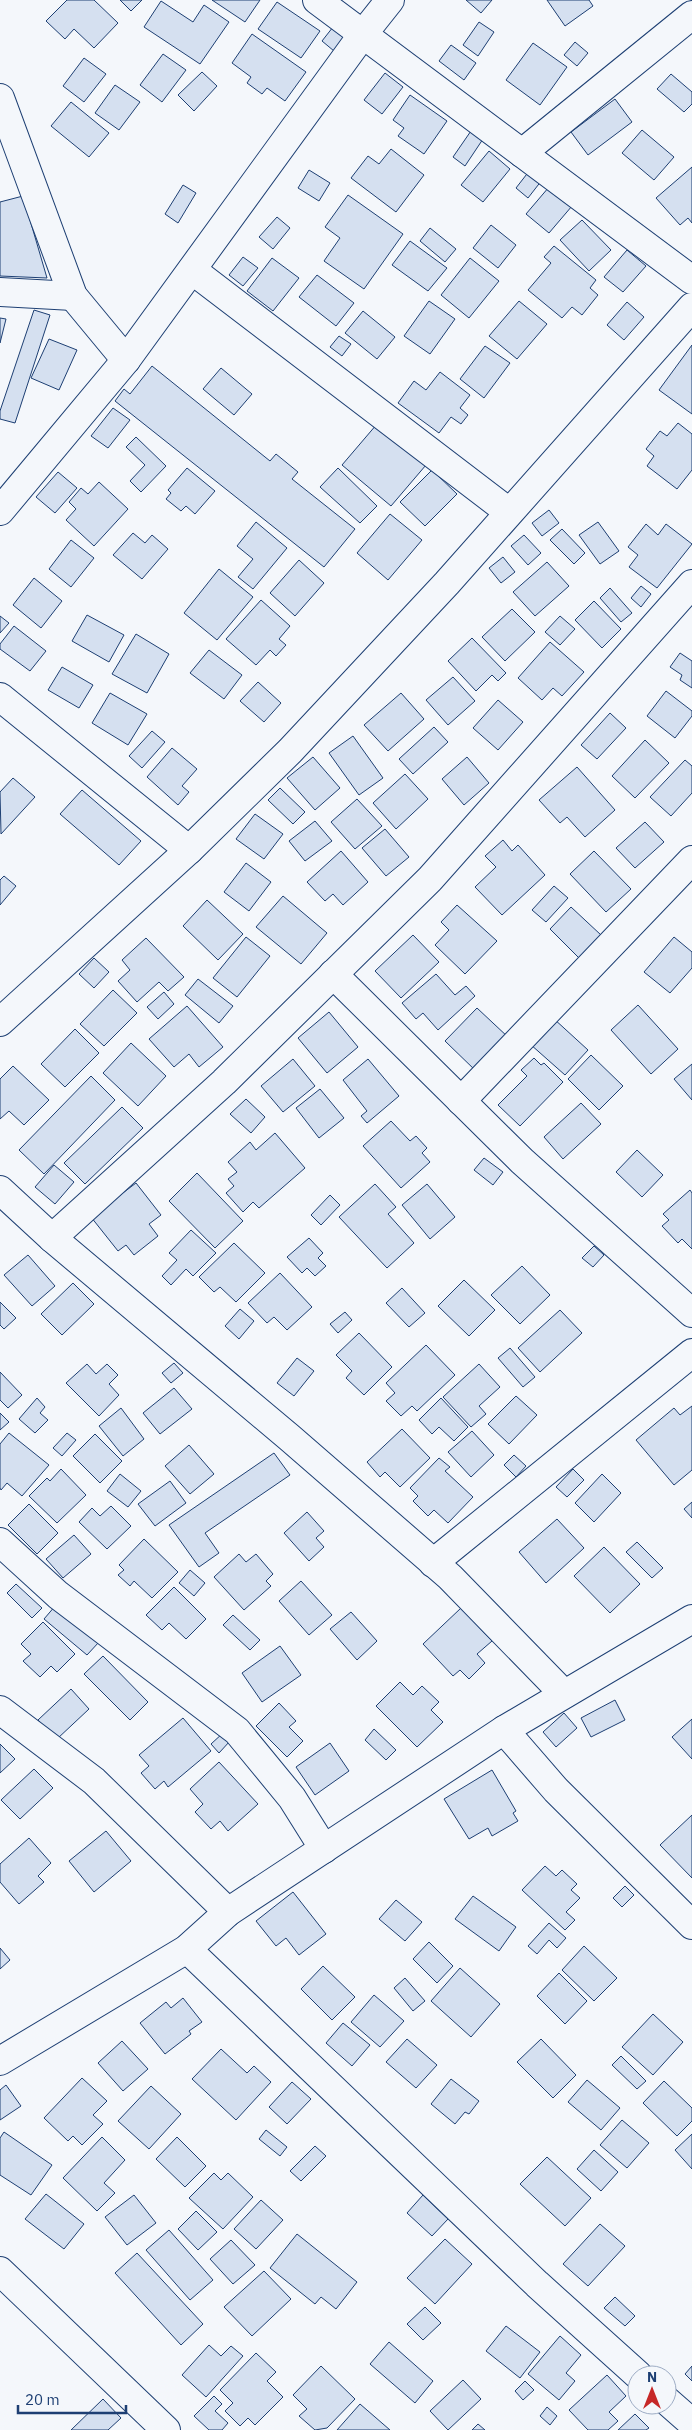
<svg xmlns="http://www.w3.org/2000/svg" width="692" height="2430" viewBox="0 0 692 2430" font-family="'IBM Plex Sans',sans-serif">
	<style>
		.building { fill: #d5e0f0; stroke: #1d3f73 }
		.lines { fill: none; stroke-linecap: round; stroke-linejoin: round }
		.minor-casing { stroke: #1d3f73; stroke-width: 30 }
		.minor { stroke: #f4f7fb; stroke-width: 28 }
	</style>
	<rect width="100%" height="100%" fill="#f4f7fb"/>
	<!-- building -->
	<g class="building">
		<path d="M67 0H94L118 23 94 48 74 29 65 39 46 21Z"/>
		<path d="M120 0H142L131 11Z"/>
		<path d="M212 0H260L245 22Z"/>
		<path d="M466 0H492L481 13Z"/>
		<path d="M547 0H589L593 6 565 26Z"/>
		<path d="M161 1 193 22 204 5 229 22 200 64 144 27Z"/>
		<path d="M277 2 320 31 301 58 258 29Z"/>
		<path d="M479 22 494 32 478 56 463 45Z"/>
		<path d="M333 27 346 35 334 51 322 41Z"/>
		<path d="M252 34 306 72 285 101 267 88 262 94 247 83 251 77 232 63Z"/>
		<path d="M575 42 588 53 577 66 564 55Z"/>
		<path d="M533 43 567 67 540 105 506 80Z"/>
		<path d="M451 45 476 63 464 80 439 61Z"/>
		<path d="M163 54 186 70 162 102 140 85Z"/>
		<path d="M84 58 106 74 84 102 63 86Z"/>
		<path d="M202 72 217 86 194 111 178 95Z"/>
		<path d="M385 73 403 87 382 114 364 100Z"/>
		<path d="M671 74 692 92V104L684 112 657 89Z"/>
		<path d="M115 85 140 102 119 130 95 113Z"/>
		<path d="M410 95 447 121 424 154 398 136 404 128 393 120Z"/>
		<path d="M615 99 632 122 588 155 571 132Z"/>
		<path d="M71 102 109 133 89 157 51 126Z"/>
		<path d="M473 128 485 136 465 166 453 157Z"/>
		<path d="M642 130 674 157 654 180 622 153Z"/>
		<path d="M391 149 424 175 396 212 351 178 368 156 379 164Z"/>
		<path d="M489 151 510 169 483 202 461 185Z"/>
		<path d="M692 167V223L688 218 680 225 656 198Z"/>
		<path d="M309 170 330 183 319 201 298 188Z"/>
		<path d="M530 170 542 180 528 198 516 188Z"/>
		<path d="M183 185 196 193 178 223 165 214Z"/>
		<path d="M549 187 572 206 549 233 526 214Z"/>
		<path d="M348 195 403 234 364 289 324 261 340 238 325 227Z"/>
		<path d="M23 196 47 278 0 276V202Z"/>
		<path d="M277 217 290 228 273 249 259 237Z"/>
		<path d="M582 220 611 250 589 271 560 240Z"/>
		<path d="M491 225 516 245 498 268 473 248Z"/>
		<path d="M430 228 456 249 445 262 420 241Z"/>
		<path d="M410 241 447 268 428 291 392 265Z"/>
		<path d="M554 246 596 280 590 288 598 295 582 315 572 307 562 318 528 290 551 263 544 257Z"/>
		<path d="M627 250 646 266 623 292 604 277Z"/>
		<path d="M243 257 258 268 243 286 229 275Z"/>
		<path d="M272 258 299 278 273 311 247 291Z"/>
		<path d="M470 258 499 281 469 318 441 295Z"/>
		<path d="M317 275 354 303 336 326 299 297Z"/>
		<path d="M429 301 455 319 430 354 404 336Z"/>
		<path d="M519 301 547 324 517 359 489 336Z"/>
		<path d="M627 302 644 317 624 340 607 325Z"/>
		<path d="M34 310 50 315 15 423 0 419V411Z"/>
		<path d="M363 311 395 337 377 359 345 333Z"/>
		<path d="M0 318 6 319 0 343Z"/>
		<path d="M339 336 351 344 342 356 330 347Z"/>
		<path d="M49 339 77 350 59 390 31 378Z"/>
		<path d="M692 345V414L659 390Z"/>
		<path d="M485 346 510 363 484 398 460 379Z"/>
		<path d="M152 366 270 461 276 454 298 472 292 479 355 529 324 567 115 401 124 389 130 394Z"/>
		<path d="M221 368 252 394 234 415 203 389Z"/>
		<path d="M440 372 470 395 460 408 468 415 461 424 451 417 439 433 398 403 414 381 426 390Z"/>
		<path d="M113 408 130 420 108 448 91 436Z"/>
		<path d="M678 423 692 434V470L677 489 647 466 654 456 646 449 660 431 667 436Z"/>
		<path d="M377 424 426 465 391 506 342 465Z"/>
		<path d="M136 437 166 466 141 492 130 481 145 465 126 447Z"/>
		<path d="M187 468 215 491 195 514 186 506 181 511 166 499 171 493 168 490Z"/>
		<path d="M338 468 377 506 360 523 320 487Z"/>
		<path d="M432 470 457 494 425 526 400 502Z"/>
		<path d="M58 472 77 488 55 513 36 497Z"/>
		<path d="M99 482 128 509 94 546 66 520 76 509 69 502 81 488 88 494Z"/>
		<path d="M549 510 559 523 542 536 532 523Z"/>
		<path d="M390 514 422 540 388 580 357 553Z"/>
		<path d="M256 522 287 548 253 589 238 577 253 559 237 546Z"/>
		<path d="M598 522 619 551 600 564 579 535Z"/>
		<path d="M646 524 658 535 666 524 692 544 657 588 629 567 638 555 628 547Z"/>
		<path d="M562 529 585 553 574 564 550 540Z"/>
		<path d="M133 533 145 543 152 535 168 549 142 579 113 555Z"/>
		<path d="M524 535 541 553 528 565 511 546Z"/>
		<path d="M71 540 94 558 71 587 49 569Z"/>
		<path d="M503 557 515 572 501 583 489 568Z"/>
		<path d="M299 560 324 583 295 616 270 593Z"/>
		<path d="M547 562 569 586 535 616 513 592Z"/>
		<path d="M219 569 253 597 217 640 184 613Z"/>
		<path d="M34 578 62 601 41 628 13 605Z"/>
		<path d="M641 586 651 594 641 607 631 598Z"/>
		<path d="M610 588 632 613 621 622 600 598Z"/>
		<path d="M261 600 290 626 279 639 286 645 276 656 270 650 256 665 226 639Z"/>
		<path d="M594 601 621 629 602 648 575 620Z"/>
		<path d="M512 609 535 632 505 661 482 637Z"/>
		<path d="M87 615 124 635 109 662 72 641Z"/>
		<path d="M0 616 9 623 0 633Z"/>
		<path d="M560 616 575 629 560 645 545 632Z"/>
		<path d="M14 626 46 651 30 671 0 649V644Z"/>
		<path d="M136 634 169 654 147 693 112 674Z"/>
		<path d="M472 638 506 673 498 681 492 675 476 691 448 661Z"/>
		<path d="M550 642 584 672 562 696 553 688 542 700 518 678Z"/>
		<path d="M209 650 242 675 224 699 190 673Z"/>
		<path d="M680 653 692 661V688L680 680 682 675 670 667Z"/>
		<path d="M62 667 93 685 79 708 48 690Z"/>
		<path d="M453 677 475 701 448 725 426 700Z"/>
		<path d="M258 682 281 703 264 722 240 701Z"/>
		<path d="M666 691 692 711V716L675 738 647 716Z"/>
		<path d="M110 693 147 714 128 745 92 723Z"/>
		<path d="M401 693 424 719 388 751 364 725Z"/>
		<path d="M498 700 523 722 498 750 473 728Z"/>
		<path d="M610 713 626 728 597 759 581 745Z"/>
		<path d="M434 727 448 742 413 774 399 759Z"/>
		<path d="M152 731 165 742 142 768 129 756Z"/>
		<path d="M353 736 383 778 359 795 329 753Z"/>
		<path d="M645 740 669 763 635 798 612 776Z"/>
		<path d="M172 748 197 769 182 786 189 792 178 805 147 777Z"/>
		<path d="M313 757 340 788 315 810 287 778Z"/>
		<path d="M467 757 489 783 464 805 442 779Z"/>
		<path d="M685 760 692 766V793L671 816 650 797Z"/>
		<path d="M577 767 615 810 585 837 567 817 560 823 539 800Z"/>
		<path d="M405 774 428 799 396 829 373 803Z"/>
		<path d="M13 778 35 797 1 834 0 792Z"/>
		<path d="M280 788 305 812 293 824 268 800Z"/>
		<path d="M82 790 141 841 119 865 60 814Z"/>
		<path d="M357 799 382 826 355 849 331 822Z"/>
		<path d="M255 814 283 834 264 859 236 839Z"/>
		<path d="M315 821 332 841 305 861 289 841Z"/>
		<path d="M645 822 664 842 635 868 616 848Z"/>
		<path d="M385 829 409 857 386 876 362 848Z"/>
		<path d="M503 840 512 851 518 845 545 875 502 915 475 887 496 867 485 856Z"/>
		<path d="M341 851 368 882 343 905 333 894 325 901 307 882Z"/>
		<path d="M594 851 631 889 606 912 570 874Z"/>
		<path d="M246 863 271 882 249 911 224 892Z"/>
		<path d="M4 876 16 886 0 905V880Z"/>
		<path d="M554 886 568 898 546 922 532 910Z"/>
		<path d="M283 896 327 933 301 964 256 927Z"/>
		<path d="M207 900 243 934 218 960 183 926Z"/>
		<path d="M457 905 497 941 465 974 435 945 449 930 441 922Z"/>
		<path d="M571 907 601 935 579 958 550 929Z"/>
		<path d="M413 935 439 962 401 998 375 971Z"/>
		<path d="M246 937 270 956 237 997 213 978Z"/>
		<path d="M674 937 692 952V968L670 993 644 972Z"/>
		<path d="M146 938 184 977 168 991 159 982 137 1002 118 981 130 970 122 960Z"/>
		<path d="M94 958 109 972 94 988 79 974Z"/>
		<path d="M436 974 455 995 466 986 475 996 438 1030 423 1013 416 1019 402 1003Z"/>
		<path d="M198 979 233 1006 219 1023 185 995Z"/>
		<path d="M113 990 137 1013 104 1046 80 1024Z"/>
		<path d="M164 992 174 1004 158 1019 147 1007Z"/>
		<path d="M638 1005 678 1049 651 1074 611 1030Z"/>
		<path d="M187 1006 223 1047 199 1067 189 1054 174 1067 149 1039Z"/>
		<path d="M477 1008 509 1038 477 1072 445 1041Z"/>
		<path d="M329 1012 358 1047 327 1073 298 1038Z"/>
		<path d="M553 1018 588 1050 565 1075 530 1044Z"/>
		<path d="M75 1029 99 1053 65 1087 41 1064Z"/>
		<path d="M131 1043 166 1076 138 1106 103 1073Z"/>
		<path d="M591 1055 623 1086 599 1110 568 1079Z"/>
		<path d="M534 1058 541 1065 544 1063 563 1082 520 1126 498 1105 527 1076 521 1070Z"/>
		<path d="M293 1059 315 1086 283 1112 261 1086Z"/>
		<path d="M368 1059 399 1096 367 1123 361 1116 367 1111 343 1080Z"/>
		<path d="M692 1064V1100L674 1079Z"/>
		<path d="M13 1066 49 1100 24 1125 9 1111 0 1119V1079Z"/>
		<path d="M91 1076 115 1100 44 1174 19 1150Z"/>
		<path d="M320 1089 344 1118 319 1138 296 1108Z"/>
		<path d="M246 1099 265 1117 251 1133 230 1114Z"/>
		<path d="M581 1103 601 1124 563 1159 544 1137Z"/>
		<path d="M122 1107 143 1128 85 1184 64 1163Z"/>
		<path d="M391 1121 410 1141 416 1136 427 1148 422 1153 430 1162 401 1188 363 1146Z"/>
		<path d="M275 1133 305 1168 259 1208 253 1202 243 1212 226 1193 234 1186 228 1179 237 1172 228 1162 250 1142 256 1150Z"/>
		<path d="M637 1150 663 1175 642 1197 616 1172Z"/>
		<path d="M484 1158 503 1172 493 1185 474 1170Z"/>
		<path d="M54 1165 74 1182 55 1204 35 1187Z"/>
		<path d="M197 1173 243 1221 215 1248 169 1201Z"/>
		<path d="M136 1183 161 1215 149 1224 158 1236 134 1255 126 1245 118 1251 91 1217Z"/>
		<path d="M375 1184 396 1207 388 1214 414 1243 387 1268 339 1217Z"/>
		<path d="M427 1184 455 1217 430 1239 402 1205Z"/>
		<path d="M690 1190 692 1193V1249L682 1239 678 1243 662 1226 669 1220 663 1214Z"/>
		<path d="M330 1195 340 1205 321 1225 311 1215Z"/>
		<path d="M191 1230 216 1253 193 1276 186 1269 171 1285 162 1276 177 1260 169 1253Z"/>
		<path d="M309 1238 323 1253 318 1258 326 1266 315 1276 307 1268 302 1273 287 1257Z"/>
		<path d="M234 1243 265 1273 236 1302 220 1287 214 1292 199 1277Z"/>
		<path d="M594 1246 604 1255 593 1267 582 1258Z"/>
		<path d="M28 1255 55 1286 32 1306 4 1275Z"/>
		<path d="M522 1266 550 1295 520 1324 491 1295Z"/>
		<path d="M280 1273 312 1307 287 1330 274 1317 267 1323 248 1303Z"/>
		<path d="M464 1280 495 1310 469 1336 438 1306Z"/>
		<path d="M73 1283 94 1304 62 1335 41 1314Z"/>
		<path d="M402 1288 425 1313 409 1327 386 1303Z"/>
		<path d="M0 1302 16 1318 4 1329 0 1325Z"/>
		<path d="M240 1309 254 1321 239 1339 225 1326Z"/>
		<path d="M560 1310 582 1333 540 1372 518 1348Z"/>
		<path d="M345 1312 352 1320 338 1333 330 1324Z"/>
		<path d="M359 1333 392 1367 364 1395 346 1378 352 1371 336 1355Z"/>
		<path d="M426 1345 455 1375 417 1411 412 1406 401 1416 386 1401 395 1393 386 1383Z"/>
		<path d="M510 1348 535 1377 523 1387 498 1358Z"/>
		<path d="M297 1358 314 1371 294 1396 277 1383Z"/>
		<path d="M174 1363 183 1373 171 1383 162 1373Z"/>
		<path d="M87 1364 96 1374 107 1364 118 1375 109 1384 119 1395 99 1416 66 1383Z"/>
		<path d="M479 1364 500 1387 479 1406 486 1414 471 1427 443 1397Z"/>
		<path d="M0 1372 22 1395 8 1408 0 1400Z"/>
		<path d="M174 1388 192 1409 160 1434 143 1413Z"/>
		<path d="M516 1396 537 1415 509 1444 488 1424Z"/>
		<path d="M37 1398 45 1407 40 1413 48 1420 35 1433 19 1419Z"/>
		<path d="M441 1398 468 1427 454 1441 439 1427 432 1434 419 1420Z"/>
		<path d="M692 1406V1470L674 1485 636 1440 674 1408 680 1415Z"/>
		<path d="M121 1408 144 1439 123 1456 99 1426Z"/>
		<path d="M0 1413 9 1422 0 1430Z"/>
		<path d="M402 1429 430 1458 400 1487 385 1472 380 1477 367 1462Z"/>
		<path d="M472 1431 494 1455 471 1477 448 1452Z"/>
		<path d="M9 1433 49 1465 22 1496 7 1483 1 1490 0 1488V1444Z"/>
		<path d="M67 1433 76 1440 62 1456 53 1448Z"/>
		<path d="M95 1434 122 1461 100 1483 73 1456Z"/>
		<path d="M189 1445 214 1474 190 1494 165 1466Z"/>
		<path d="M274 1453 290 1475 205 1533 219 1553 199 1567 169 1525Z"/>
		<path d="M514 1455 526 1466 516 1477 504 1465Z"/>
		<path d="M439 1458 450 1467 445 1471 473 1497 448 1523 434 1510 428 1516 413 1501 418 1496 410 1488Z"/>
		<path d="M61 1469 86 1495 57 1523 29 1496 47 1478 50 1481Z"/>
		<path d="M573 1469 584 1480 567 1497 556 1487Z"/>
		<path d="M120 1474 141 1491 128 1507 107 1491Z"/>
		<path d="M602 1474 621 1493 594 1522 575 1503Z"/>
		<path d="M170 1481 186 1503 155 1526 138 1504Z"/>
		<path d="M692 1502V1518L684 1509Z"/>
		<path d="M29 1504 58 1533 37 1554 8 1525Z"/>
		<path d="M111 1506 131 1526 107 1549 79 1522 92 1508 100 1516Z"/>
		<path d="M307 1512 324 1531 316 1538 324 1547 309 1561 284 1533Z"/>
		<path d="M557 1519 584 1548 546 1583 519 1552Z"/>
		<path d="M74 1535 91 1554 63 1578 46 1559Z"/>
		<path d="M144 1539 178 1572 152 1598 134 1581 130 1586 118 1575 124 1570 119 1565Z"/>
		<path d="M637 1542 663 1568 652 1578 626 1552Z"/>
		<path d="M604 1547 640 1584 610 1613 574 1576Z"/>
		<path d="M239 1554 246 1562 256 1554 273 1574 266 1581 271 1586 244 1610 214 1577Z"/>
		<path d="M190 1570 205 1583 194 1596 179 1583Z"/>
		<path d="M301 1581 332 1615 309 1635 279 1601Z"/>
		<path d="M16 1584 42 1608 32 1618 7 1593Z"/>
		<path d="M174 1587 206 1619 186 1639 169 1623 162 1630 146 1615Z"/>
		<path d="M56 1605 99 1642 87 1655 44 1619Z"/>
		<path d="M461 1608 492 1641 477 1654 485 1663 469 1679 460 1670 453 1676 423 1644Z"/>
		<path d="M351 1612 377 1641 357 1660 330 1629Z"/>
		<path d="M233 1615 260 1640 250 1650 223 1625Z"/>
		<path d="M43 1622 75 1654 57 1672 51 1666 40 1677 23 1661 31 1654 21 1644Z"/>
		<path d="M280 1646 301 1675 262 1702 242 1673Z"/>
		<path d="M103 1656 148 1702 130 1720 84 1674Z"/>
		<path d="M400 1682 413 1695 422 1686 439 1702 431 1710 443 1722 417 1747 376 1706Z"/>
		<path d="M71 1689 89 1709 57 1739 38 1720Z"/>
		<path d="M615 1700 625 1720 591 1737 581 1718Z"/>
		<path d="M279 1703 296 1721 289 1727 303 1741 287 1757 256 1726Z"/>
		<path d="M564 1713 577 1728 556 1747 543 1732Z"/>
		<path d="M183 1718 211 1751 168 1787 164 1781 155 1789 141 1773 149 1766 139 1755Z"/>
		<path d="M692 1719V1759L672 1737Z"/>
		<path d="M374 1729 396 1750 386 1760 365 1740Z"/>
		<path d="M223 1733 230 1741 219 1753 211 1744Z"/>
		<path d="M330 1743 349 1771 315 1795 296 1767Z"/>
		<path d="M0 1744 15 1759 0 1773Z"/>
		<path d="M219 1762 258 1804 228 1831 220 1821 211 1829 195 1812 203 1804 190 1789Z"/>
		<path d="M34 1769 53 1788 20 1819 1 1800Z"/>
		<path d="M492 1770 516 1811 513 1813 518 1821 492 1836 488 1828 469 1839 444 1799Z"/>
		<path d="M692 1815V1878L660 1845Z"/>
		<path d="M106 1831 131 1861 94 1892 69 1861Z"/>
		<path d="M29 1838 51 1863 38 1876 44 1882 19 1904 0 1882V1864Z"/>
		<path d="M545 1866 556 1876 562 1870 577 1884 571 1890 580 1898 566 1912 575 1920 565 1930 522 1890Z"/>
		<path d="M625 1886 634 1895 622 1907 613 1898Z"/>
		<path d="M293 1892 326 1934 299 1955 286 1938 276 1946 256 1921Z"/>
		<path d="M473 1896 516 1927 499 1951 455 1919Z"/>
		<path d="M396 1900 422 1922 405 1941 379 1919Z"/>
		<path d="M549 1923 566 1938 557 1948 549 1940 537 1954 528 1946Z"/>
		<path d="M429 1942 453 1966 437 1983 413 1959Z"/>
		<path d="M584 1946 617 1978 594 2001 562 1970Z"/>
		<path d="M0 1948 10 1960 0 1969Z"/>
		<path d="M323 1966 355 1997 332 2020 301 1989Z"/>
		<path d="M460 1968 500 2004 471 2037 431 2001Z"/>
		<path d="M559 1973 587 2001 565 2024 537 1996Z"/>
		<path d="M405 1978 425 2001 413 2011 394 1988Z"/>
		<path d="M374 1995 404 2021 380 2047 351 2022Z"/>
		<path d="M183 1998 202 2022 189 2031 191 2034 165 2054 140 2023 166 2002 171 2008Z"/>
		<path d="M653 2014 683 2042 653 2075 622 2047Z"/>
		<path d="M343 2023 370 2045 352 2066 326 2043Z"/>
		<path d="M407 2039 437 2065 416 2088 386 2062Z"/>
		<path d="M541 2039 576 2075 553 2098 517 2062Z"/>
		<path d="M122 2041 148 2069 123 2091 98 2063Z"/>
		<path d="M221 2049 247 2073 254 2066 271 2082 236 2120 192 2079Z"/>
		<path d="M621 2056 646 2081 637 2089 612 2065Z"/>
		<path d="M82 2078 107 2101 93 2115 103 2124 82 2145 73 2136 68 2141 44 2118Z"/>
		<path d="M451 2079 479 2101 469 2114 465 2112 455 2124 431 2104Z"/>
		<path d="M587 2080 620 2108 601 2130 568 2102Z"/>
		<path d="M664 2081 692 2108V2121L677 2136 643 2103Z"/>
		<path d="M292 2082 311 2099 287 2124 269 2107Z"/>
		<path d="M6 2085 21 2106 0 2120V2090Z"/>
		<path d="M151 2086 181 2114 149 2149 118 2121Z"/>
		<path d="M622 2120 649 2143 627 2168 600 2145Z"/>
		<path d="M266 2130 287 2147 280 2156 259 2139Z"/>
		<path d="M4 2132 52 2165 31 2195 0 2175V2138Z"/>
		<path d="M692 2134V2169L675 2150Z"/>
		<path d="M102 2137 125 2160 104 2183 115 2193 97 2211 63 2178Z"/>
		<path d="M177 2137 206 2166 185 2187 156 2159Z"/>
		<path d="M315 2146 326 2156 301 2181 290 2171Z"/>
		<path d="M594 2150 618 2172 601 2191 577 2169Z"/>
		<path d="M547 2157 591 2198 565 2226 520 2184Z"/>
		<path d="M214 2173 221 2180 228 2173 253 2197 223 2229 189 2198Z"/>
		<path d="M46 2194 84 2224 64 2249 25 2219Z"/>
		<path d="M134 2195 156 2223 127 2245 105 2217Z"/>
		<path d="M423 2195 448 2219 432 2236 407 2213Z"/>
		<path d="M261 2200 283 2220 256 2249 234 2229Z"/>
		<path d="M196 2211 217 2232 198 2250 178 2229Z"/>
		<path d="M600 2224 625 2246 588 2286 563 2264Z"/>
		<path d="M169 2230 213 2280 190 2300 146 2250Z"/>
		<path d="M297 2234 357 2282 336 2309 321 2297 315 2304 270 2268Z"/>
		<path d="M445 2239 472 2264 435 2304 407 2278Z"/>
		<path d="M231 2240 255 2265 233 2284 210 2259Z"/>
		<path d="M137 2253 203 2324 181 2345 115 2273Z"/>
		<path d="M264 2271 291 2299 252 2336 224 2307Z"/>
		<path d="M615 2297 635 2316 625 2326 604 2308Z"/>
		<path d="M425 2307 441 2323 423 2340 407 2324Z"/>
		<path d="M506 2326 540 2352 520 2378 486 2351Z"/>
		<path d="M560 2336 581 2355 566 2373 575 2381 559 2400 528 2374Z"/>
		<path d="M389 2342 433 2381 415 2403 370 2364Z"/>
		<path d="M209 2345 221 2356 231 2346 243 2356 206 2397 182 2375Z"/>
		<path d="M256 2353 276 2372 267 2381 283 2397 255 2425 248 2418 240 2426 225 2411 233 2403 220 2390Z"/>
		<path d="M321 2366 355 2399 327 2428 315 2430 299 2416 307 2409 293 2395Z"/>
		<path d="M692 2366V2381L685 2374Z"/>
		<path d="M607 2375 626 2396 609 2412 618 2421 608 2430H588L569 2410Z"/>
		<path d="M463 2380 481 2399 448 2430 430 2411Z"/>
		<path d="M525 2381 534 2390 523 2400 515 2391Z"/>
		<path d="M214 2396 222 2404 215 2411 228 2423 222 2430H209L194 2416Z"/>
		<path d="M103 2399 121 2418 108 2430H71Z"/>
		<path d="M360 2404 390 2430H337Z"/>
		<path d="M547 2407 557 2416 550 2425 540 2416Z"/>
		<path d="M635 2414 649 2428 646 2430H618Z"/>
		<path d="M478 2424 485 2430H472Z"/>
	</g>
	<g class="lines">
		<defs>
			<g id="minor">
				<path d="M317 0 692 280"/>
				<path d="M0 98 73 296 126 360"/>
				<path d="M522 153 692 15"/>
				<path d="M192 270 509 512"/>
				<path d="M0 292 73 296"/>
				<path d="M0 511 126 360 363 34 390 0"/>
				<path d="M0 697 189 850"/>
				<path d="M333 974 522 1161 692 1313"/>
				<path d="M0 1022 189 850 290 751 447 583 692 307"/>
				<path d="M461 1101 692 860"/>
				<path d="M0 1190 52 1238 290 1438 450 1577 564 1694"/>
				<path d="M52 1238 224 1082 430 879 692 584"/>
				<path d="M0 1542 58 1595 237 1731 292 1798 324 1849"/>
				<path d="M433 1563 692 1353"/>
				<path d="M0 1710 94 1781 228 1912"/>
				<path d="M504 1730 556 1790 692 1925"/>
				<path d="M187 1949 537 2284 638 2375"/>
				<path d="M0 2061 187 1949 228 1912 504 1730 692 1619"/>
				<path d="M0 2271 166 2430"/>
				<path d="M667 2401 692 2423"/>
			</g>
		</defs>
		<!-- minor casing -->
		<use href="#minor" class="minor-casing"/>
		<!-- minor -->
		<use href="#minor" class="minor"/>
	</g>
	<!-- north arrow -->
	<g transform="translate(652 2390)"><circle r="24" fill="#f4f7fb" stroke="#9eadc5"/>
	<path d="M0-4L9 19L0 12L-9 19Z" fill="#c62828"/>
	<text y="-8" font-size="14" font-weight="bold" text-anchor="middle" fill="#1d3f73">N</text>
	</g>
	<!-- scale -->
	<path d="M18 2405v8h108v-8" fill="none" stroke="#1d3f73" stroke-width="2.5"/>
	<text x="25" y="2405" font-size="15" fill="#1d3f73" stroke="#f4f7fb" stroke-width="4" paint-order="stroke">20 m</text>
</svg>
